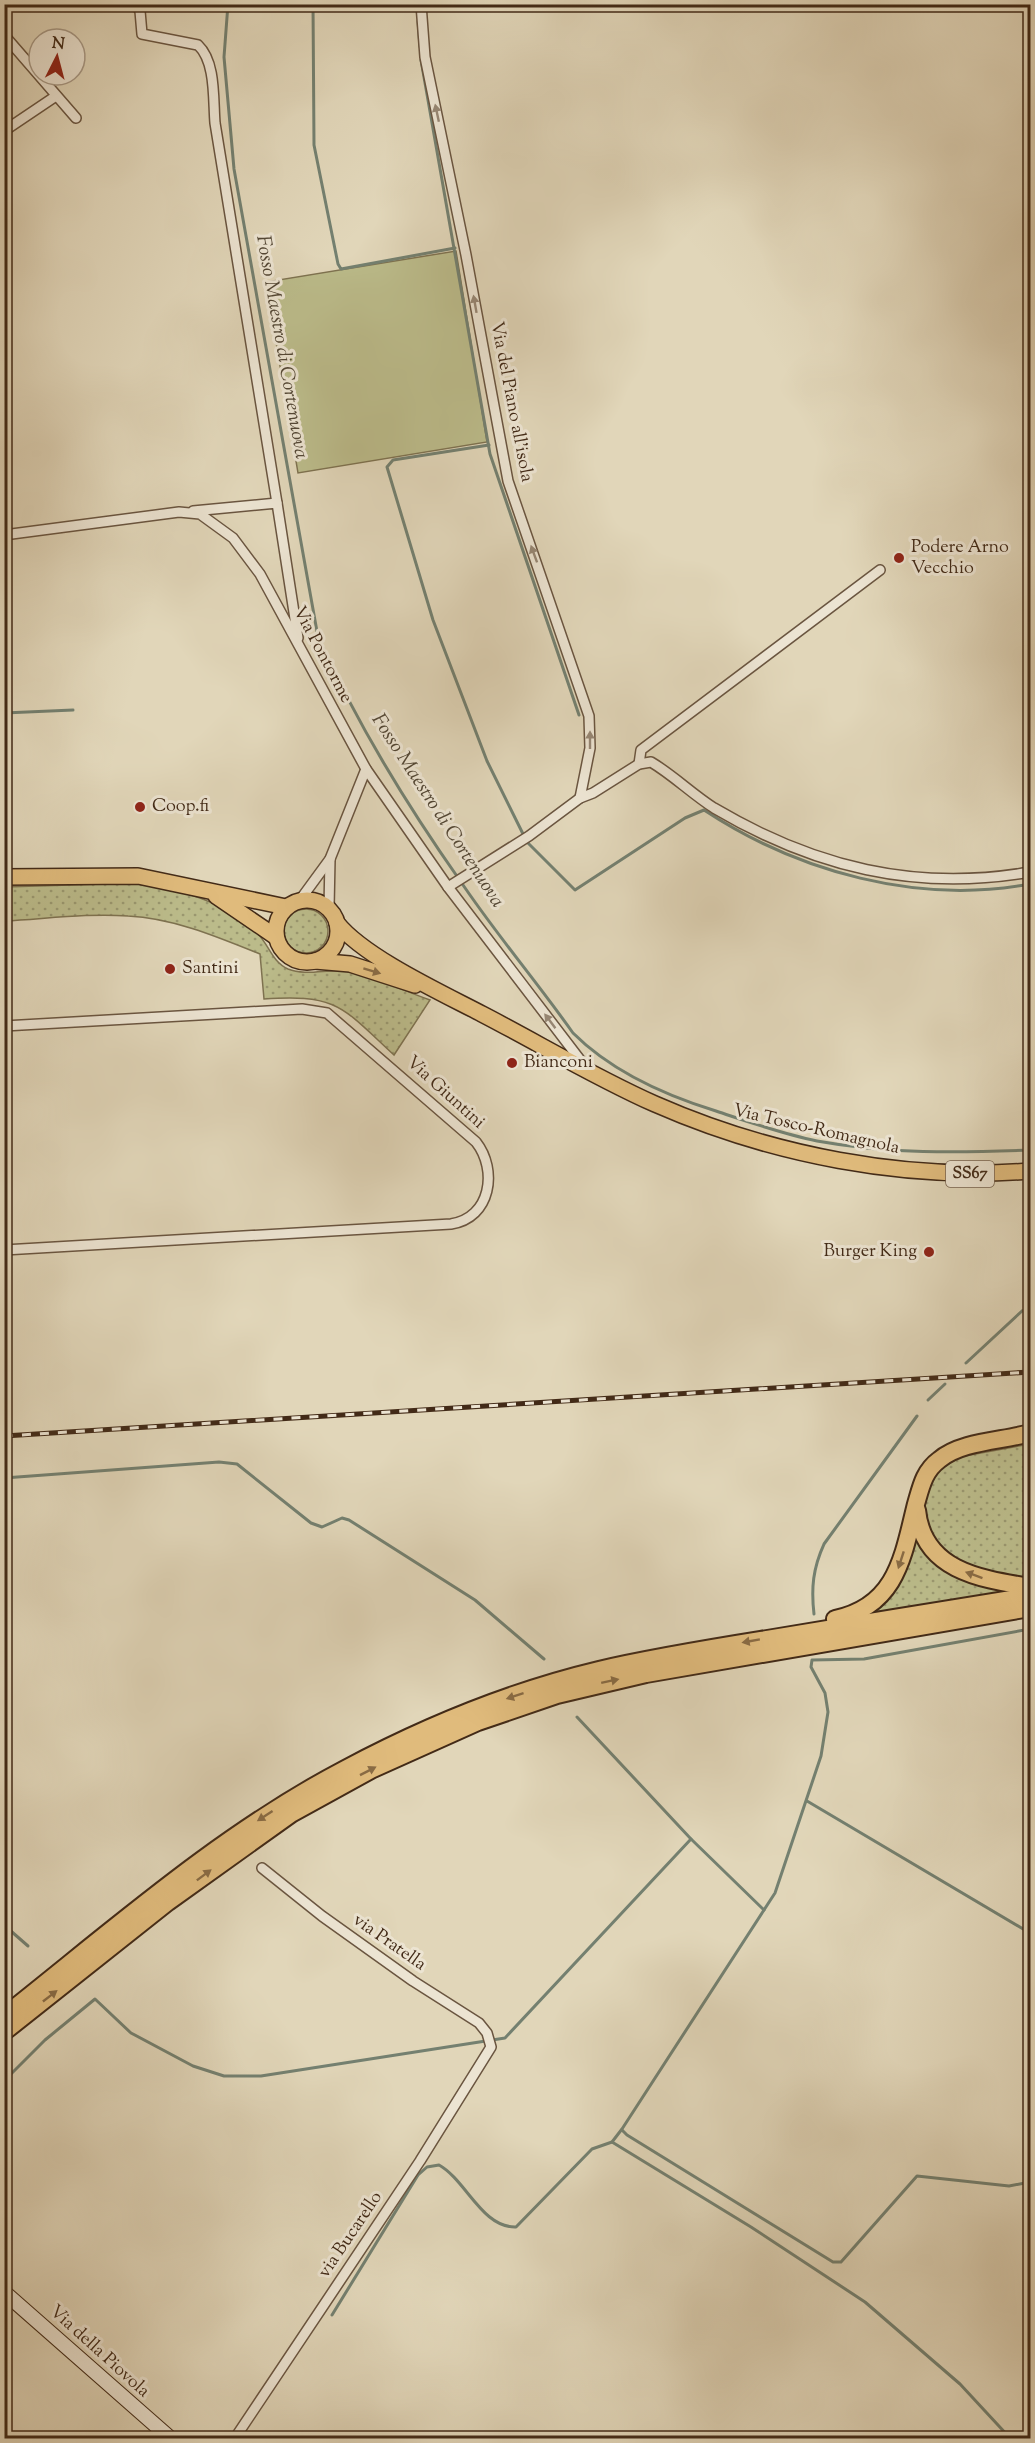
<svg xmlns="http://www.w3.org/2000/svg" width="1035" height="2443" viewBox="0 0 1035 2443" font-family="'Sorts Mill Goudy',serif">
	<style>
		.grass { fill: url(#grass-dots); stroke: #7e7250; stroke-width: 1.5 }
		.garden { fill: #bbbb8a; stroke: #7e7250; stroke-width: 1.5 }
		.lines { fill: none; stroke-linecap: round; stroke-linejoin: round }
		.stream { stroke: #748070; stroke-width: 3 }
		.street-casing { stroke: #6a5540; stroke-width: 12 }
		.secondary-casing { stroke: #422a17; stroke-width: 16 }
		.primary-casing { stroke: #422a17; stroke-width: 18 }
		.highway-casing { stroke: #422a17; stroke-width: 20 }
		.street { stroke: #ece4d2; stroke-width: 9 }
		.secondary { stroke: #ece4d2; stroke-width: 14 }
		.primary { stroke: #e0bb7c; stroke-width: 15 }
		.highway { stroke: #e0bb7c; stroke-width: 16 }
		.rail-casing { stroke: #422a17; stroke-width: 5 }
		.rail { stroke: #ece4d2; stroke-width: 3; stroke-dasharray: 9; stroke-linecap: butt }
		.oneway { fill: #978774 }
		.oneway2 { fill: #896b44 }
		.poi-dot { fill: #8f2418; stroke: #ece4d2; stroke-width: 2 }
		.labels { text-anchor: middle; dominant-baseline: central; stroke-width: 6; stroke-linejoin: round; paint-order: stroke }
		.shield { fill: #ece4d2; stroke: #75624f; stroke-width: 1.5 }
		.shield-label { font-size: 16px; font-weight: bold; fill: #422a17 }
		.street-label { font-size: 18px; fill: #422a17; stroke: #ece4d2 }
		.poi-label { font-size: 18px; fill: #422a17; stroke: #ece4d2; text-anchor: start }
		.water-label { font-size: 20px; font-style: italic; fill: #534735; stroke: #ece4d2 }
	</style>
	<defs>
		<pattern id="grass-dots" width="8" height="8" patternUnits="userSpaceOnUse" patternTransform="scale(1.5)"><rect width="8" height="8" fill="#bbbb8a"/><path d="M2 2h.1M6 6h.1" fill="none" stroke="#9a9870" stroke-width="1.8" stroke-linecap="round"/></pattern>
	</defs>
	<rect width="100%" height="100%" fill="#e1d6b9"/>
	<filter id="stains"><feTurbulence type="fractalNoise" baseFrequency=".00333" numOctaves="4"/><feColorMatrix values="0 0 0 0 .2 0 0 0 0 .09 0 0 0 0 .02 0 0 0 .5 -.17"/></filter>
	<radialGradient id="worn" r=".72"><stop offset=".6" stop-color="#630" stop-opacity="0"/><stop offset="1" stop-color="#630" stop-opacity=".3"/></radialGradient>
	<!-- grass -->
	<g class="grass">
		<path d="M137 883C181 890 226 901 258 934 269 945 272 962 288 969 308 977 331 967 352 972 378 978 404 991 430 1000L394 1055C342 1007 338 994 264 999L260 954C218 937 173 918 128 916 88 913 45 919 5 921L4 887Z"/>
		<circle cx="306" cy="931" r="22"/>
		<path d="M1030 1444V1582L982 1574 934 1547 923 1509 928 1487 939 1470 959 1457Z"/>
		<path d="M912 1534 1004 1588 1007 1592 864 1616Z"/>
	</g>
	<!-- garden -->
	<path class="garden" d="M456 251 487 442 298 473 266 282Z"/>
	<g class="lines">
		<!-- stream -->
		<g class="stream">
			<path d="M228 4 224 57 234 169 318 637C357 724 406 804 461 882 496 934 537 982 573 1033 612 1072 664 1095 716 1111 749 1122 782 1134 817 1141 888 1154 958 1153 1030 1150"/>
			<path d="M313 4 314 145 338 264 341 269 455 248"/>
			<path d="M418 21 420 47"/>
			<path d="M421 60 490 454 579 715"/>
			<path d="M489 445 393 460 387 467 433 620 487 761 527 842 575 890 685 818 704 810C798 872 918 905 1030 884"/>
			<path d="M4 713 73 710"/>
			<path d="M966 1363 1022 1311 1030 1308"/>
			<path d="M928 1400 945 1384"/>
			<path d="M4 1478 219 1462 237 1464 311 1523 322 1527 342 1518 349 1520 475 1600 544 1659"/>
			<path d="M814 1614C811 1588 813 1568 824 1544L917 1416"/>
			<path d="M577 1717 691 1839 764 1910"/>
			<path d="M807 1801 1030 1933"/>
			<path d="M4 1925 28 1946"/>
			<path d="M4 2081 45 2040 95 1999 131 2033 193 2066 224 2076H261L505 2038 691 1839"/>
			<path d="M622 2130 627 2135 833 2262H841L917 2176 1009 2186 1030 2182"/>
			<path d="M612 2142 751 2227 865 2302 960 2384 1010 2438"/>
			<path d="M332 2315 418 2175 427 2167 439 2165C466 2180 482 2228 516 2227L592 2149 612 2142 622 2129 775 1893 821 1756 828 1712 825 1693 811 1667 812 1660 864 1659 1030 1629"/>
		</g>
		<defs>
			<g id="street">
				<path d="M135 4 140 11 142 34 198 45C216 62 213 99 215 123L277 503"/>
				<path d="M421 4 425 57 466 255 508 481 589 716 590 748 580 798"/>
				<path d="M4 35 76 118"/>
				<path d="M4 131 56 96"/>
				<path d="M193 511 277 503 298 638"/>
				<path d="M4 535 179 512 200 514 233 538 260 574 366 769 448 887 584 1065"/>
				<path d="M639 764 641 750 880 570"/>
				<path d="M448 887 529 836 580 798 593 793 639 764 651 762C673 775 692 794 714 808 814 867 915 892 1030 872"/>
				<path d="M300 900 330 859 366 769"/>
				<path d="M329 908 330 859"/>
				<path d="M4 1026 302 1009 327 1013 476 1142C498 1170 491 1218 451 1224L4 1250"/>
				<path d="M235 2438 420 2161 491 2047 487 2033 479 2023 413 1981 322 1916 262 1868"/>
			</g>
			<path id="secondary" d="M4 2292 170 2438"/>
			<g id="primary">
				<path d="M4 877 138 876 286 907"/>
				<path d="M216 896 276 937"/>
				<circle cx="307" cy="931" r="31"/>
				<path d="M337 923C364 957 442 993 482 1014 540 1044 596 1078 655 1104 771 1155 905 1181 1030 1171"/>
				<path d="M315 961 350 964 415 985"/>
			</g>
			<g id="highway">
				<path d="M917 1510C923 1571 981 1579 1030 1587"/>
				<path d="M835 1619C897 1606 903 1556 916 1504 921 1487 924 1471 939 1460 961 1441 1003 1441 1030 1433"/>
				<path d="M4 2016C114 1929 221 1834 345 1769 424 1727 511 1691 599 1670 654 1657 711 1648 767 1639 854 1624 943 1610 1030 1596"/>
				<path d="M4 2032 168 1902 291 1814 371 1770 478 1722 557 1695 646 1674 1030 1608"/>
			</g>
		</defs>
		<!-- street casing -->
		<use href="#street" class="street-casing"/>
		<!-- secondary casing -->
		<use href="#secondary" class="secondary-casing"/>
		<!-- primary casing -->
		<use href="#primary" class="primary-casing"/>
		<!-- highway casing -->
		<use href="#highway" class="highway-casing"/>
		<!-- street -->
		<use href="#street" class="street"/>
		<!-- secondary -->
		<use href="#secondary" class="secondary"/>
		<!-- primary -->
		<use href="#primary" class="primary"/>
		<!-- highway -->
		<use href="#highway" class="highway"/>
		<defs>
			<path id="rail" d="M4 1436 1030 1372"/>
		</defs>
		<!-- rail casing -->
		<use href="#rail" class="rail-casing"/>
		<!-- rail -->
		<use href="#rail" class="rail"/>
	</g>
	<!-- one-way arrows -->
	<defs><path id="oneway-solid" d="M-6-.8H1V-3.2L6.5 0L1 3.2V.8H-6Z" transform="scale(1.5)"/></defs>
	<g class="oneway">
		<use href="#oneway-solid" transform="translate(437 113) rotate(-102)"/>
		<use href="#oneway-solid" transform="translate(475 304) rotate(-100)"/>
		<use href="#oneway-solid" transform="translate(534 554) rotate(-110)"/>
		<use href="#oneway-solid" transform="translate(590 740) rotate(-90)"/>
		<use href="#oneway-solid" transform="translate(550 1021) rotate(-127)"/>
	</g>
	<g class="oneway2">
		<use href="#oneway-solid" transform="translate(372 971) rotate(17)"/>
		<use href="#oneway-solid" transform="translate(901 1560) rotate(108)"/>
		<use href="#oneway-solid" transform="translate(974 1575) rotate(-160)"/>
		<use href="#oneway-solid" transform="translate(751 1641) rotate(170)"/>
		<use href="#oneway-solid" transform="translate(610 1681) rotate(-12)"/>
		<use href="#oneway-solid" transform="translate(515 1696) rotate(162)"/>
		<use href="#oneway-solid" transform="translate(368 1771) rotate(-27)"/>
		<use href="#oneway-solid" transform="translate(265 1816) rotate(147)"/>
		<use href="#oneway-solid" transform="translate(204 1875) rotate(-37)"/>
		<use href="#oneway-solid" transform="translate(50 1996) rotate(-38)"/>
	</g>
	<!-- markers -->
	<g class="poi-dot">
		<circle cx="899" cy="558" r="6"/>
		<circle cx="140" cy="807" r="6"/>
		<circle cx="170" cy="969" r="6"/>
		<circle cx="512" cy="1063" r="6"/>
		<circle cx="929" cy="1252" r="6"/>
	</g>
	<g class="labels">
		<!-- shield labels -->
		<rect class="shield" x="946" y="1161" width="48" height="26" rx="4.5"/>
		<g class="shield-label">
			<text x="970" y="1174">SS67</text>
		</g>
		<!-- street labels -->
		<g class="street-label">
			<text transform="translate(511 402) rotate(79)">Via del Piano all'isola</text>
			<text transform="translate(322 655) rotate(62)">Via Pontorme</text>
			<text transform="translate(445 1093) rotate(42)">Via Giuntini</text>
			<text transform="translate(816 1130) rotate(13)">Via Tosco-Romagnola</text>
			<text transform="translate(389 1943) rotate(35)">via Pratella</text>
			<text transform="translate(351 2235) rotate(-56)">via Bucarello</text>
			<text transform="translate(99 2352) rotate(42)">Via della Piovola</text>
		</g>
		<!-- poi labels -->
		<g class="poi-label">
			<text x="911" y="548">Podere Arno<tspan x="911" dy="21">Vecchio</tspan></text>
			<text x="152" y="807">Coop.fi</text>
			<text x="182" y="969">Santini</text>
			<text x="524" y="1063">Bianconi</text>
			<text x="917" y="1252" text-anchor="end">Burger King</text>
		</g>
		<!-- water labels -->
		<g class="water-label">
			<text transform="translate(281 347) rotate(80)">Fosso Maestro di Cortenuova</text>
			<text transform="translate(437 811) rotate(57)">Fosso Maestro di Cortenuova</text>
		</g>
	</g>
	<!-- margin -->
	<rect width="1035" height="2443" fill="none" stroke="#e1d6b9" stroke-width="24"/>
	<rect x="6" y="6" width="1023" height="2431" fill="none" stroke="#422a17" stroke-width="3"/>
	<rect x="12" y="12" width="1011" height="2419" fill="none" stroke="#422a17" stroke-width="1.5"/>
	<!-- north arrow -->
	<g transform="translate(57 57) rotate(6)"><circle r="28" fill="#ece4d2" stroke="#a89a87" stroke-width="1.5"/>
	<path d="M0-4.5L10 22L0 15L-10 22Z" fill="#8f2418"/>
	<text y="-9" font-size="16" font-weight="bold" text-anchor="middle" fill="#422a17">N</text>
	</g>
	<rect width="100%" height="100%" filter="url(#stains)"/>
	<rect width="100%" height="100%" fill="url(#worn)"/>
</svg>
